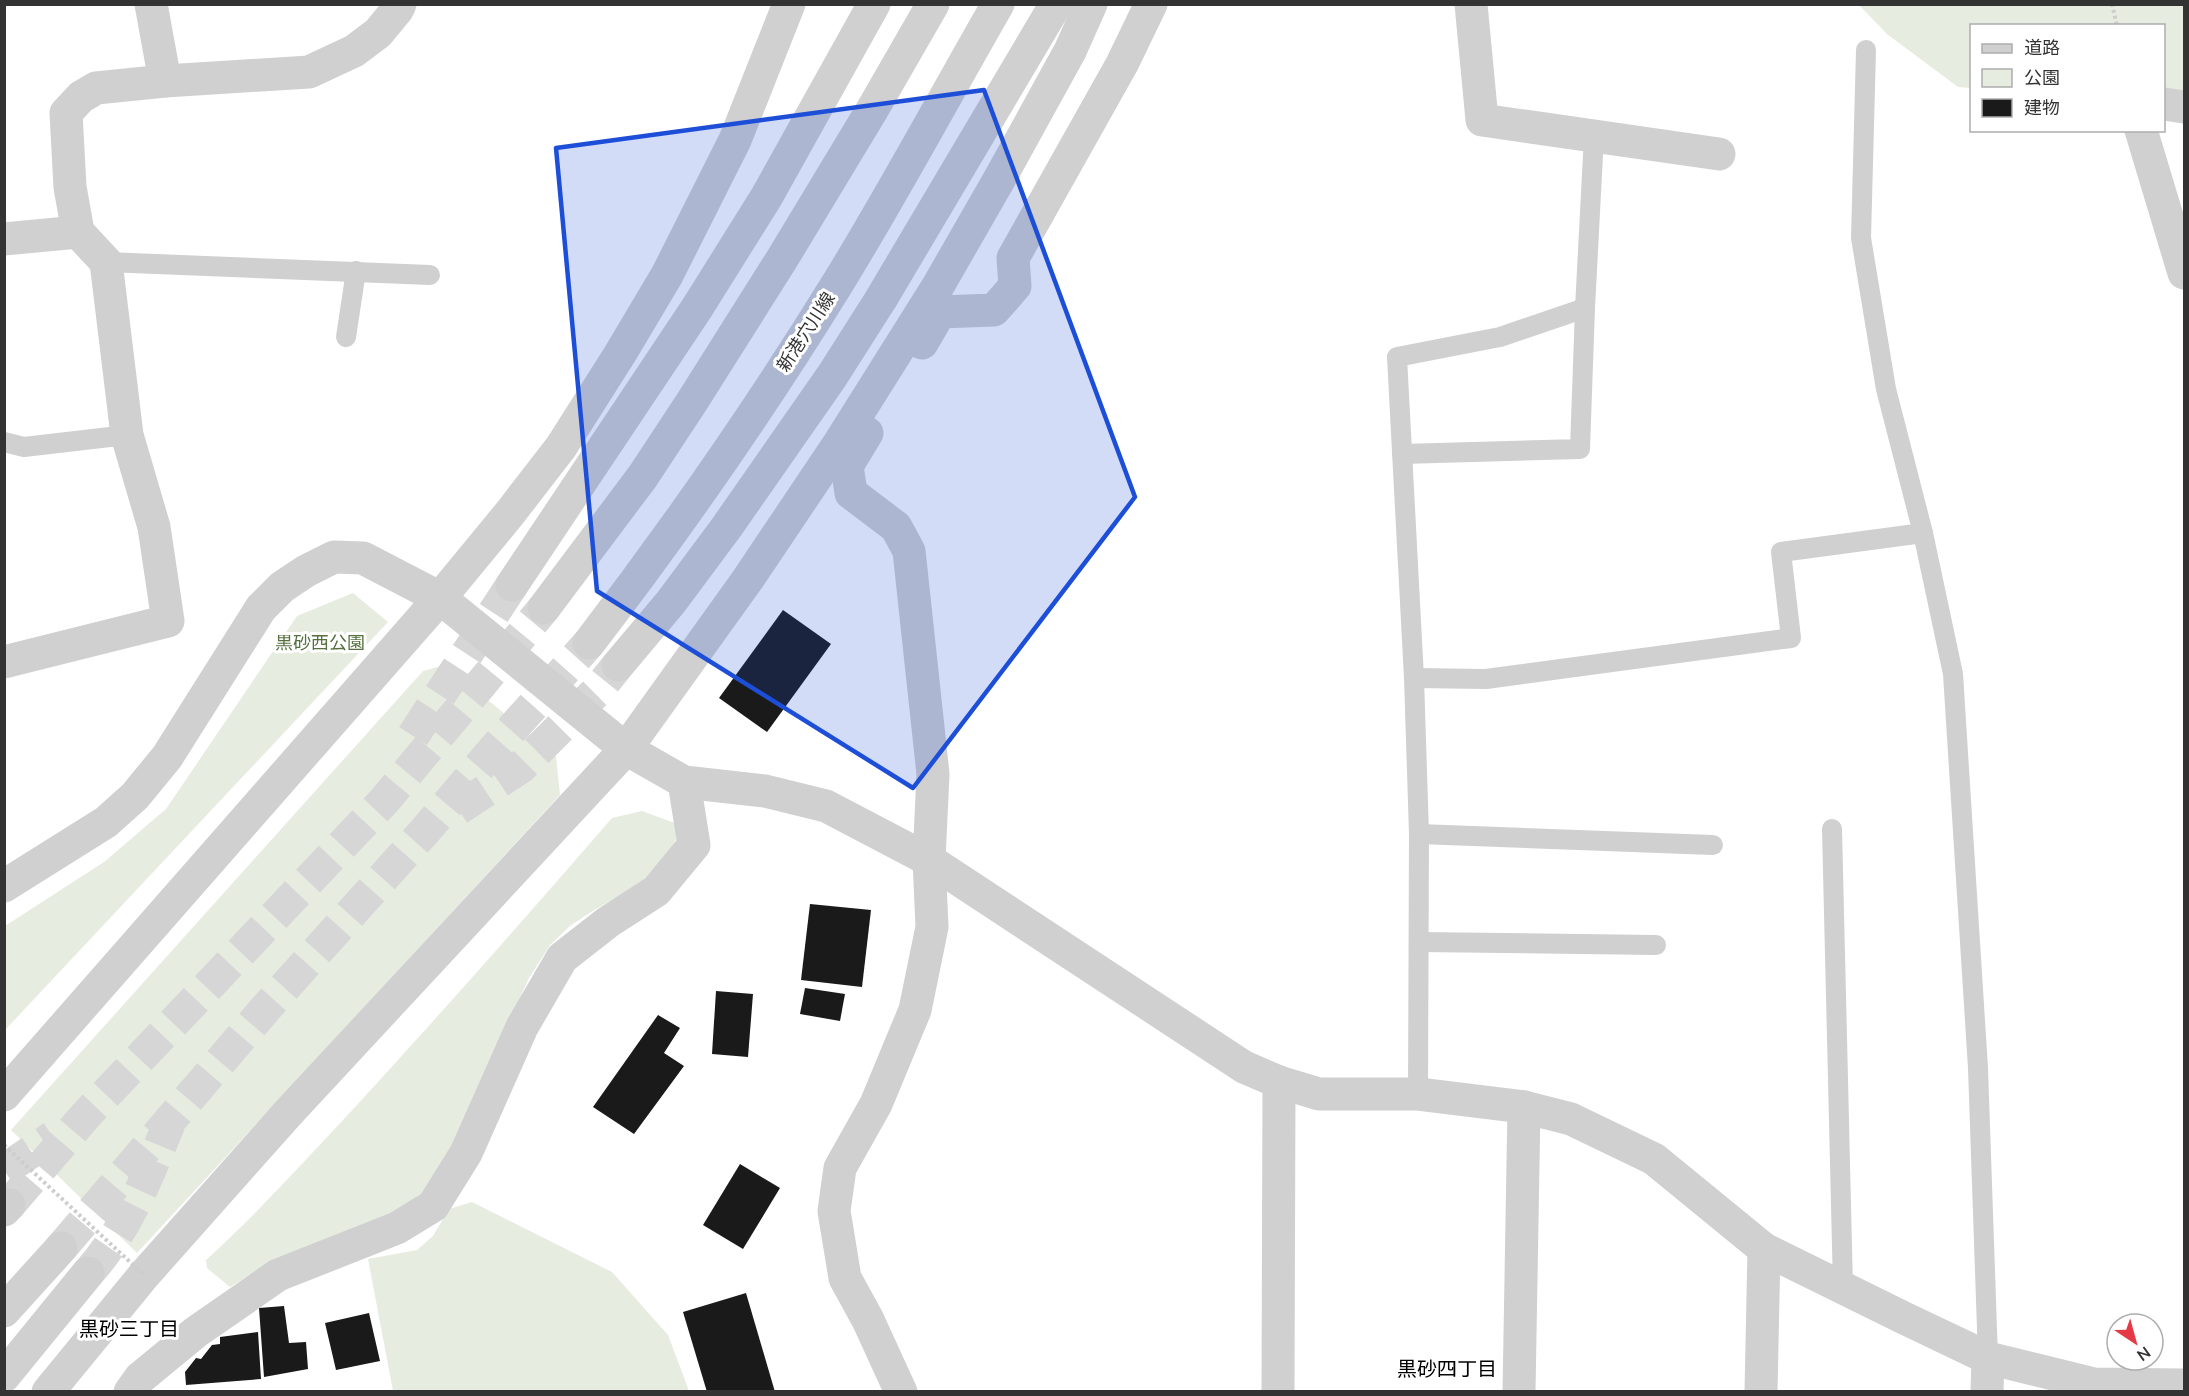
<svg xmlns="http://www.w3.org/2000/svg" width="2189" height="1396" viewBox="0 0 2189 1396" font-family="'Nunito Sans','Noto Sans JP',sans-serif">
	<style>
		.green { fill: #e6ecdf }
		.building { fill: #1a1a1a }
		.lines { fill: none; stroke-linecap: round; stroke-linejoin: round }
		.minor-tunnel { stroke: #d6d6d6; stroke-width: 33; stroke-dasharray: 33 16; stroke-linecap: butt }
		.tertiary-tunnel { stroke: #d6d6d6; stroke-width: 33; stroke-dasharray: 33 16; stroke-linecap: butt }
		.path { stroke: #cdcdcd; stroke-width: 4; stroke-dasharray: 3 3; stroke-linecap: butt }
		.service { stroke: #d0d0d0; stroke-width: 20 }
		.minor { stroke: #d0d0d0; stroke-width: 33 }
		.tertiary { stroke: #d0d0d0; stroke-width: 33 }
		.path-bridge { stroke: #cdcdcd; stroke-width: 4; stroke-dasharray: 3 3; stroke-linecap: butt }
		.minor-bridge { stroke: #d0d0d0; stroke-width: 33 }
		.marked { fill: #1d4ed8; fill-opacity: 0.2; stroke: #1d4ed8; stroke-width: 4.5; stroke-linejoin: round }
		.labels { text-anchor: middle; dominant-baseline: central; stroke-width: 6; stroke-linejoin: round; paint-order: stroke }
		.street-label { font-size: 18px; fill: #333; stroke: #fff }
		.park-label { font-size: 18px; fill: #56703f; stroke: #fff }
		.neighbourhood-label { font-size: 20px; fill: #000; stroke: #fff }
	</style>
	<rect width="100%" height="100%" fill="#fff"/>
	<!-- green -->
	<g class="green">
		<path d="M1859 5H2184V101L2164 97V26H1972L1971 88 1958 87 1887 34Z"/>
		<path d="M353 593 388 622 5 1030V926L104 862 166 809 297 616Z"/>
		<path d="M445 665 556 756 560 795 137 1253 11 1130 423 671Z"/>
		<path d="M642 811 683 826 673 845 641 883 591 912 570 926 550 945 529 978 451 1150 416 1204 265 1265 230 1287 207 1268 206 1260C260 1211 308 1157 358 1104 444 1010 528 915 612 818Z"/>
		<path d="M472 1202 612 1272 668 1335 689 1391H393L368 1259 417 1250 433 1236 449 1209Z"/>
	</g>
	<!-- building -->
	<g class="building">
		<path d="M783 610 831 644 767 732 719 698Z"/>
		<path d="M810 904 871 910 862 987 801 980Z"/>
		<path d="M805 988 845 994 840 1021 800 1014Z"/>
		<path d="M716 991 753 994 748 1057 712 1054Z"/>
		<path d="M658 1015 680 1028 664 1053 684 1066 634 1134 593 1107Z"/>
		<path d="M740 1164 780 1188 743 1249 703 1225Z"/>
		<path d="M746 1293 775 1392H707L683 1312Z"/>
		<path d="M284 1306 289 1343 306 1342 308 1369 264 1377 259 1308Z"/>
		<path d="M369 1313 380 1361 336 1370 325 1323Z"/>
		<path d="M258 1332 261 1379 186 1385 185 1372 196 1358 201 1359 212 1345 220 1344V1337Z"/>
	</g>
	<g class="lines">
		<!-- minor-tunnel -->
		<path class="minor-tunnel" d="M88 1273C127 1230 147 1177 169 1124"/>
		<!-- tertiary-tunnel -->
		<g class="tertiary-tunnel">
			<path d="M413 736 512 585"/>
			<path d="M458 809 521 767 598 690 618 665"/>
			<path d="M4 1170 53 1137"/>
			<path d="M9 1205 86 1115 384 801 544 608"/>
			<path d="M61 1248 266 1008 424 832 496 747 589 643"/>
		</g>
		<!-- path -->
		<path class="path" d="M2112 4 2117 26"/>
		<!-- service -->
		<g class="service">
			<path d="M1866 50 1861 238 1886 389 1923 533 1953 674 1978 1068 1988 1358"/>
			<path d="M106 262 430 275"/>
			<path d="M346 337 356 271"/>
			<path d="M4 442 24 447 127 435"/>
			<path d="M1402 454 1580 449 1585 308 1594 136"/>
			<path d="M1414 678 1486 679 1791 638 1781 552 1923 533"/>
			<path d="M1832 829 1843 1288"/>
			<path d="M1419 834 1713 845"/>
			<path d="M1419 942 1656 945"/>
			<path d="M1418 1094 1419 834 1414 678 1397 357 1500 337 1585 308"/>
		</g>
		<!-- minor -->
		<g class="minor">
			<path d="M151 4 165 81"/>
			<path d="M1471 4 1482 120 1719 154"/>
			<path d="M2164 104 2184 107"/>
			<path d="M2141 130 2184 273"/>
			<path d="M4 239 78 232"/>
			<path d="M922 343 940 312 994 310 1015 286 1013 258 1122 64 1151 4"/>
			<path d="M867 433 847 466 851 493 896 527 909 551 933 774 929 860 932 927 915 1010 876 1104 840 1168 834 1211 845 1278 868 1320 901 1392"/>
			<path d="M4 662 168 621 154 527 127 435 106 262 78 232 70 187 66 113 81 97 96 88 165 81 309 72 354 51 378 33 397 10 400 4"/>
			<path d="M626 749 684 782 765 791 826 806 929 860 1244 1067 1279 1082 1319 1094H1418L1524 1107 1571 1119 1654 1159 1764 1249 1902 1317 1988 1358 2094 1384 2184 1385"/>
			<path d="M4 1095 440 598 510 513 561 447 620 354 667 275 735 140 789 4"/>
			<path d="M4 1376 88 1273"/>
			<path d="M48 1392 144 1275 288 1113 626 749 748 579 838 445 938 286 1000 178 1070 51 1091 4"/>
			<path d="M130 1392 140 1378 196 1332 278 1275 397 1228 433 1206 466 1153 522 1027 562 958 608 922 656 891 694 845 684 782"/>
			<path d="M1278 1392 1279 1082"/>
			<path d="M1519 1392 1524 1107"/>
			<path d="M1761 1392 1764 1249"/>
			<path d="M1987 1392 1988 1358"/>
		</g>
		<!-- tertiary -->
		<g class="tertiary">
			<path d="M512 585 697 308 767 196 874 4"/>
			<path d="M544 608 643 476 693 400 782 259 872 110 933 4"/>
			<path d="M589 643C678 527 762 406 839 281 895 190 945 96 998 4"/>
			<path d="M618 665 671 602 726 528 832 376 881 299 1056 4"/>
			<path d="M4 886 106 822 135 796 167 757 261 608 282 587 306 571 334 557 363 558 440 598"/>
			<path d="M4 1210 9 1205"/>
			<path d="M4 1311 61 1248"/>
		</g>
		<!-- path-bridge -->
		<path class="path-bridge" d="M4 1145 144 1275"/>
		<!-- minor-bridge -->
		<path class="minor-bridge" d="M440 598 626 749"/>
	</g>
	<!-- marked area -->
	<path class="marked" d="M984 90 1135 497 913 788 597 591 556 148Z"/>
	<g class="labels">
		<!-- street labels -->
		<g class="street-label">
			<text transform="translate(806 332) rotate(-57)">新港穴川線</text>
		</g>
		<!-- park labels -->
		<g class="park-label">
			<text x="320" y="643">黒砂西公園</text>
		</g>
		<!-- neighbourhood labels -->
		<g class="neighbourhood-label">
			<text x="129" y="1329">黒砂三丁目</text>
			<text x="1447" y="1369">黒砂四丁目</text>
		</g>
	</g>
	<!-- border -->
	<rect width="2189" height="1396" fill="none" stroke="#333333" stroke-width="12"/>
	<!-- legend -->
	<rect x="1970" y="24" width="195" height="108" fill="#ffffff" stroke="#adadad" stroke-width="1.5"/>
	<rect x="1982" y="44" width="30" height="9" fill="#d0d0d0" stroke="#adadad" stroke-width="1.5"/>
	<text x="2024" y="54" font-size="18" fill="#333333">道路</text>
	<rect x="1982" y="69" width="30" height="18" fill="#e6ecdf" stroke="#adadad" stroke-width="1.5"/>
	<text x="2024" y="84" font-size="18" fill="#333333">公園</text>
	<rect x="1982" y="99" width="30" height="18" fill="#1a1a1a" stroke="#adadad" stroke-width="1.5"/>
	<text x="2024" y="114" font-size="18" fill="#333333">建物</text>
	<!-- north arrow -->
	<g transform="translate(2135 1342) rotate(144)"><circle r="28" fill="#ffffff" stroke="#adadad" stroke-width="1.5"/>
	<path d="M0-4.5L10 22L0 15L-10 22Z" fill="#e63946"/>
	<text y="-9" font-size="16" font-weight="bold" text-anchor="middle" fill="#333333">N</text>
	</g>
</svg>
